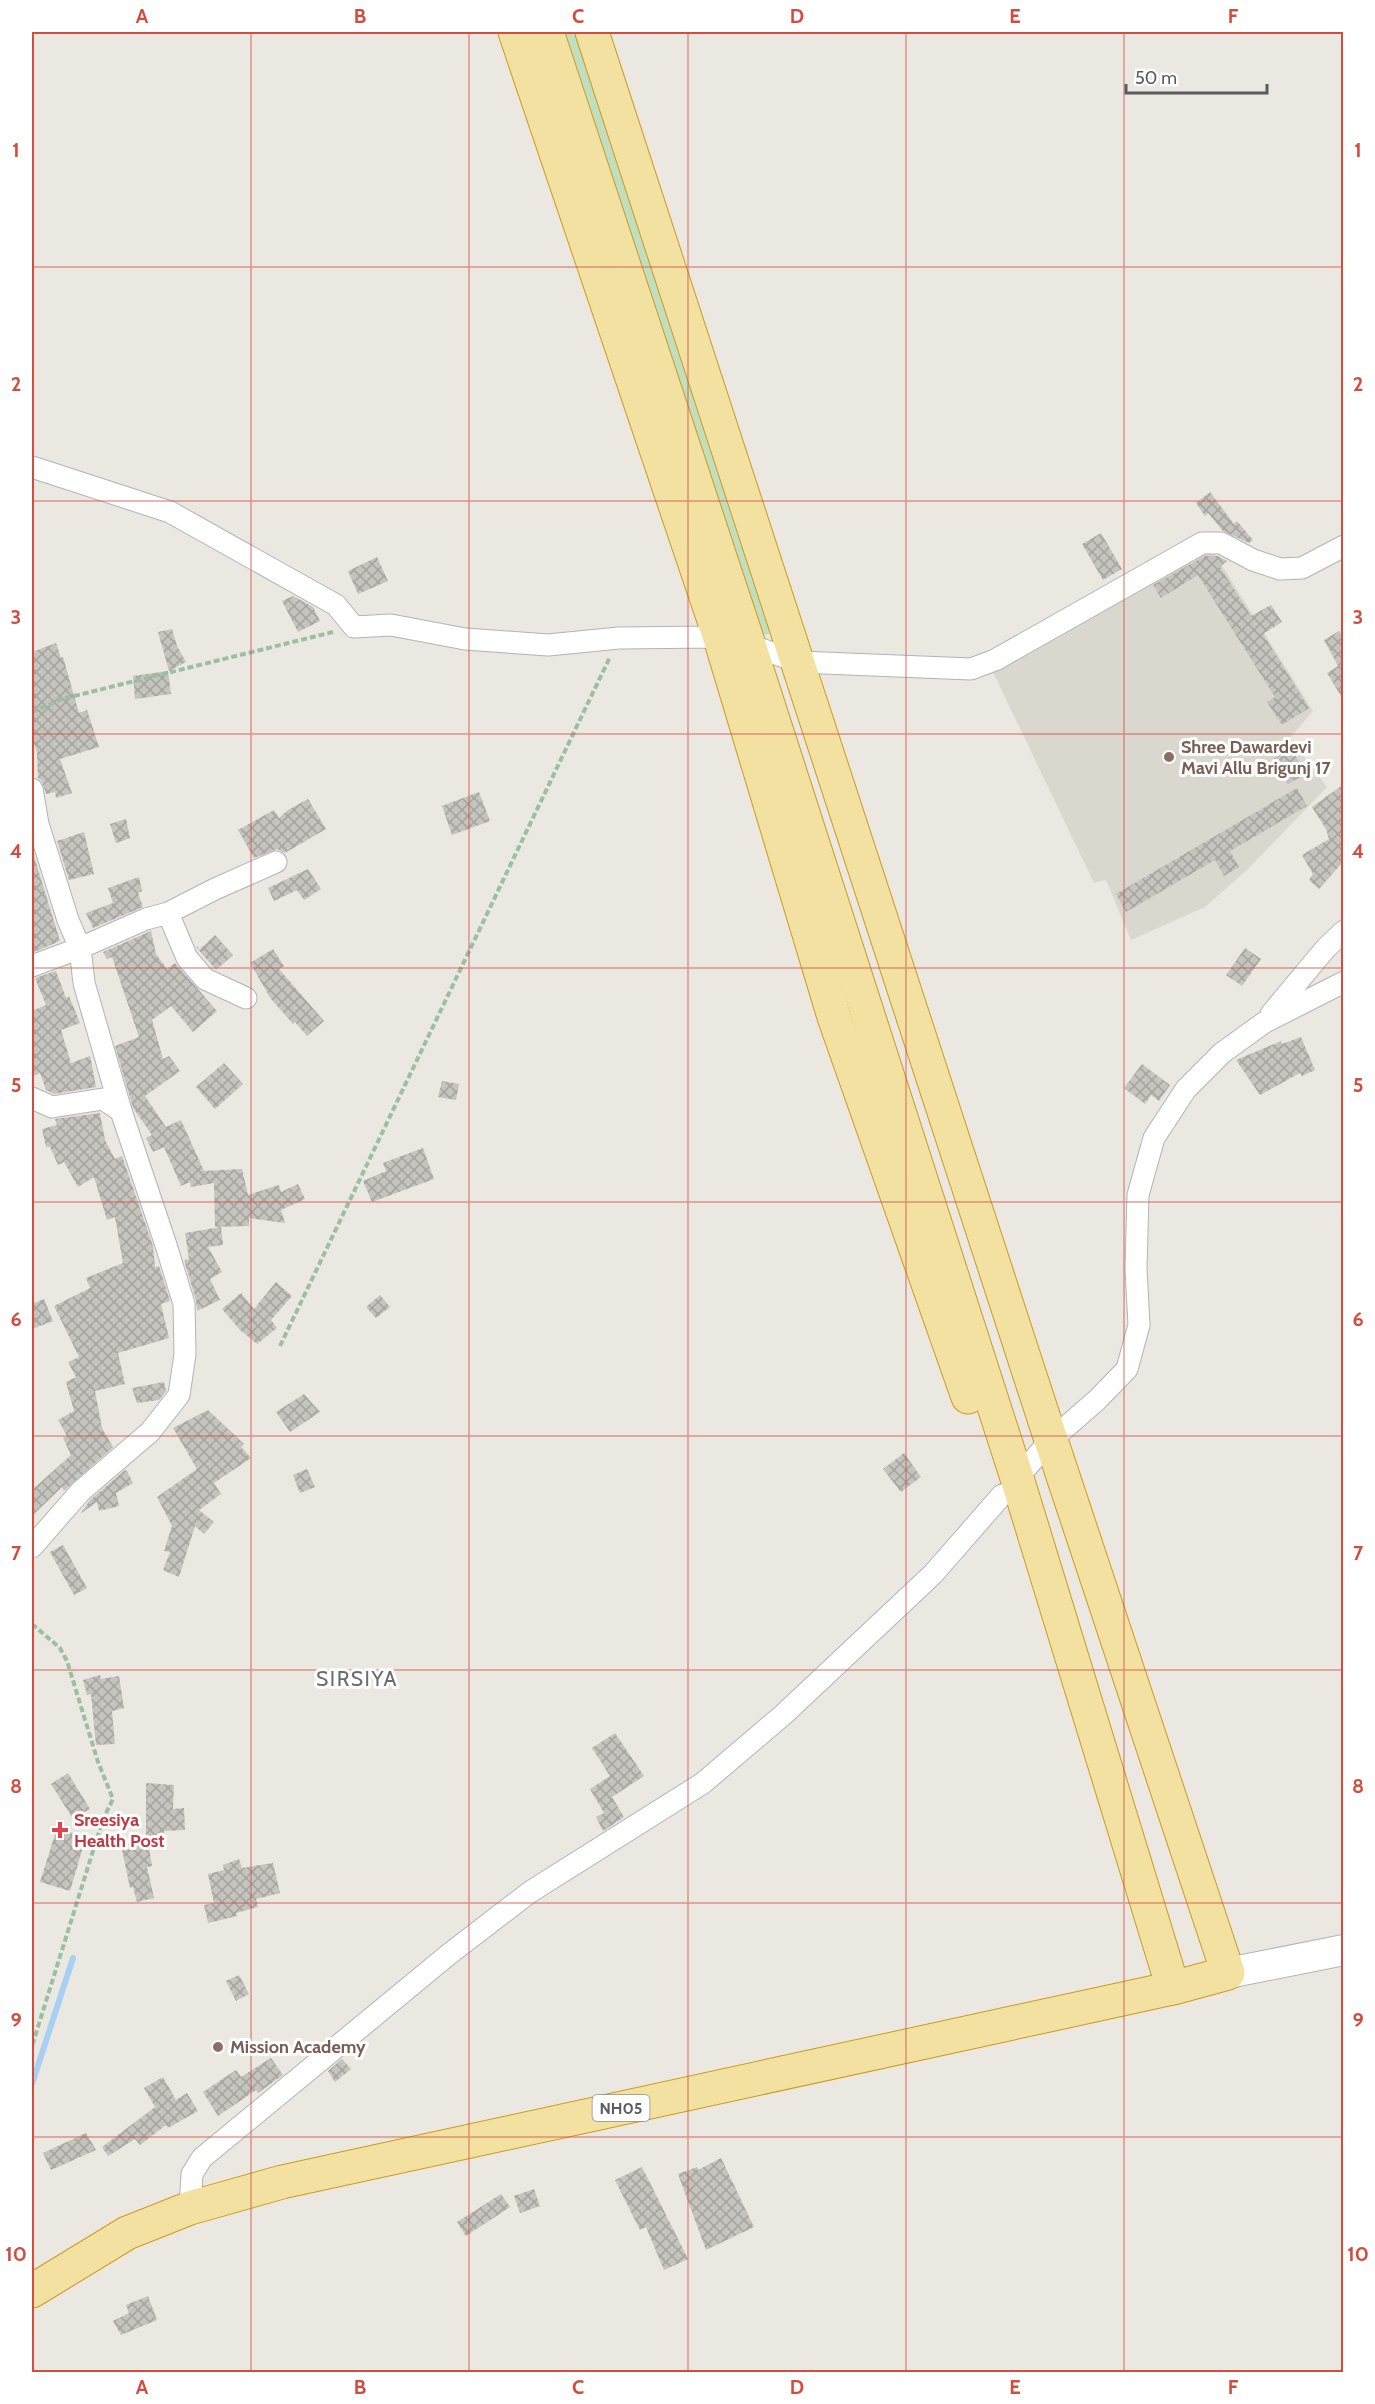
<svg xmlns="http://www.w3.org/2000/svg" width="1375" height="2404" viewBox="0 0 1375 2404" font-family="Cabin,sans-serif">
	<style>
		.education { fill: #dad7cf }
		.grass { fill: #bfdfc0 }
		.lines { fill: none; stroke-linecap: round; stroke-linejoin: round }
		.stream { stroke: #a7d1f3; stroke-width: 6 }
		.building { fill: url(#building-cross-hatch) }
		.minor-casing { stroke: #b1b3b7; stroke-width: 23 }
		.secondary-casing { stroke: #b2b5b9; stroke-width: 32 }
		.trunk-casing { stroke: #cf9a1c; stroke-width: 35 }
		.path { stroke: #9abfa5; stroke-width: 4; stroke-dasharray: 6 3; stroke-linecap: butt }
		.minor { stroke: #fff; stroke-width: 21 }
		.secondary { stroke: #fff; stroke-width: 30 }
		.trunk { stroke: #f2e1a0; stroke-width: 33 }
		.grid { fill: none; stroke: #d24d3f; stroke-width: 1.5; stroke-opacity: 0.55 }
		.education-dot { fill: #8d6e63; stroke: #fff; stroke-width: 2 }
		.health-dot { fill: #e0444e; stroke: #fff; stroke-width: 2 }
		.labels { text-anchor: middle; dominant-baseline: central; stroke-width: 6; stroke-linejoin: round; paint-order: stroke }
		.shield { fill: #fff; stroke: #8b8d8f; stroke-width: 1.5 }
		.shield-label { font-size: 16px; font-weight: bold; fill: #595c5f }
		.education-label { font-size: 18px; font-weight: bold; fill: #785e54; stroke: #fff; text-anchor: start }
		.health-label { font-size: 18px; font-weight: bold; fill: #be3a42; stroke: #fff; text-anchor: start }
		.quarter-label { font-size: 21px; letter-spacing: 1.5px; fill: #6a6e71; stroke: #fff }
		.neatline { fill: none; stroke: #d24d3f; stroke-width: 2 }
		.grid-label { font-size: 20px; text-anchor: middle; font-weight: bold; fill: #d24d3f }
	</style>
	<defs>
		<pattern id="building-cross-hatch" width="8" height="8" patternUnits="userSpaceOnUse" patternTransform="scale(1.5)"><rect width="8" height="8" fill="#c5c3bd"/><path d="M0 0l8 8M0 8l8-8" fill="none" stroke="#a3a29d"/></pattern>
	</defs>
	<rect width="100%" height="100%" fill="#eae8e0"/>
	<!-- education -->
	<path class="education" d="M1211 548 1313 711 1290 738 1327 787 1247 870 1205 907 1131 940 1106 880 1094 883 993 672 1082 618Z"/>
	<!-- grass -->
	<path class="grass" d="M559 32H578L776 629C769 635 765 636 757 632Z"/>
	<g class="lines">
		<!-- stream -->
		<path class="stream" d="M32 2084 73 1958"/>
	</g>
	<!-- building -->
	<g class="building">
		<path d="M1210 492 1234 524 1237 521 1253 540 1249 543 1223 531 1208 513 1205 516 1196 503Z"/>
		<path d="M1101 533 1122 569 1103 580 1082 544Z"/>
		<path d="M1205 556H1218L1227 561 1220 567 1251 616 1271 605 1282 622 1263 634 1309 708 1282 725 1267 702 1275 697 1198 575 1161 598 1153 585Z"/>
		<path d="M377 557 388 581 358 594 348 571Z"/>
		<path d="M293 596 313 607 320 621 298 632 282 601Z"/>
		<path d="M172 629 177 646 186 662 169 671 158 632Z"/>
		<path d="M1339 631 1344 640V701L1327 673 1338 666 1324 640Z"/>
		<path d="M56 643 61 658 63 657 79 713 87 710 99 747 60 759 72 793 56 798 55 792 46 794 42 781 38 778 37 753 32 737V652Z"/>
		<path d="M168 671 171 694 135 699 133 676Z"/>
		<path d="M1291 748 1306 774 1288 784 1273 759Z"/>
		<path d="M1344 784V865L1342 863 1319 889 1309 880 1313 874 1302 855 1329 839 1326 829 1312 807Z"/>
		<path d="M1297 788 1307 806 1230 851 1239 867 1224 876 1215 860 1126 912 1116 894Z"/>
		<path d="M479 792 490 821 452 835 442 806Z"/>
		<path d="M308 799 326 829 285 853 277 849 254 858 238 830 274 810 279 818 288 810Z"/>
		<path d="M126 819 130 838 116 843 110 824Z"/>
		<path d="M84 832 94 874 69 880 57 841Z"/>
		<path d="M34 856 60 941 32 953V857Z"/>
		<path d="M308 869 321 889 304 900 297 890 274 901 268 888Z"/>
		<path d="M139 877 142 891 138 893 143 907 93 928 86 913 113 903 108 888Z"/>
		<path d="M151 931 156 954 167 969 175 963 217 1011 193 1032 171 1006 152 1020 163 1059 169 1056 180 1071 145 1096 166 1127 181 1120 204 1171 242 1169 248 1195 279 1185 281 1192 298 1184 305 1199 281 1210 285 1223 249 1218V1226L215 1227 214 1183 191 1187 190 1182 181 1186 164 1147 153 1152 146 1138 152 1135 133 1108 115 1046 139 1037 112 957 107 959 103 952Z"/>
		<path d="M215 935 233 955 216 970 196 947 198 946 199 950Z"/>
		<path d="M1245 948 1261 959 1242 986 1226 975Z"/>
		<path d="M273 949 284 966 279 969 324 1021 307 1036 295 1022 293 1024 271 999 250 963Z"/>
		<path d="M56 971 66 998 69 996 80 1023 61 1030 71 1063 90 1056 96 1087 54 1094 46 1090 40 1073 32 1077V1011L46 1005 35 978Z"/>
		<path d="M1301 1037 1315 1070 1302 1076 1300 1073 1260 1095 1236 1060 1281 1041 1282 1044Z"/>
		<path d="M224 1063 243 1084 215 1109 196 1087Z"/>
		<path d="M1142 1064 1170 1085 1159 1101 1151 1095 1145 1104 1124 1088Z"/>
		<path d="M442 1081 459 1084 456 1100 438 1097Z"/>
		<path d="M100 1113 105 1140 115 1159 122 1156 153 1246 155 1267 159 1266 170 1301 161 1304 169 1338 118 1353 125 1384 95 1391 102 1428 113 1447 64 1491 62 1487 32 1516V1490L71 1455 63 1438 67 1436 58 1420 74 1411 66 1382 76 1377 68 1362 79 1357 54 1306 90 1288 86 1278 123 1263 115 1217 107 1220 94 1177 78 1187 64 1162 58 1165 50 1147H46L42 1129 57 1125 55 1119Z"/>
		<path d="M423 1148 434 1179 372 1202 363 1181 386 1171 383 1163Z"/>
		<path d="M221 1227 223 1245 208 1247 222 1272 210 1279 220 1300 197 1311 196 1300 184 1260 189 1259 185 1233Z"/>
		<path d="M276 1282 292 1296 271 1320 277 1328 257 1344 240 1330 222 1309 241 1293 254 1309Z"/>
		<path d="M380 1295 390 1307 376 1318 366 1307Z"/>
		<path d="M44 1299 53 1321 32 1329V1304Z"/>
		<path d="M164 1382 166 1391 159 1400 137 1403 132 1388Z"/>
		<path d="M304 1394 320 1412 290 1432 276 1412Z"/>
		<path d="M208 1410 244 1444 241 1447 251 1458 214 1483 221 1494 199 1510 214 1522 204 1534 195 1526 179 1577 163 1570 170 1552 164 1551 172 1526 157 1497 197 1469 173 1428Z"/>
		<path d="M904 1453 921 1477 901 1492 883 1469Z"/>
		<path d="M307 1469 315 1487 300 1493 293 1475Z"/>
		<path d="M125 1470 127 1471 133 1483 116 1493 119 1506 99 1511 97 1502 80 1514 90 1500Z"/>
		<path d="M63 1545 87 1588 74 1595 50 1552Z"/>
		<path d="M100 1675 101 1679 119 1676 124 1708 112 1711 115 1744 96 1745 91 1694 87 1695 83 1680Z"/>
		<path d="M615 1733 644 1776 612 1797 624 1817 603 1831 596 1817 604 1813 590 1789 610 1776 592 1748Z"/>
		<path d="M68 1773 90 1809 73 1819 51 1784Z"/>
		<path d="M146 1783 174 1785 173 1809 184 1808 185 1830 164 1831 166 1847 149 1848 152 1866 147 1867 154 1898 137 1902 133 1887 130 1888 121 1845 146 1840Z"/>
		<path d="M57 1828 86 1837 70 1891 40 1882Z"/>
		<path d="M239 1859 242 1868 273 1863 280 1893 256 1899 258 1907 236 1913 237 1916 208 1923 204 1905 214 1903 208 1874 224 1870 223 1865Z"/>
		<path d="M239 1975 249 1994 236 2001 226 1981Z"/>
		<path d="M271 2058 283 2075 258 2093 256 2090 218 2116 203 2092 236 2070 241 2077Z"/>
		<path d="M342 2059 351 2069 335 2082 328 2071Z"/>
		<path d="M163 2077 176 2100 187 2093 198 2111 168 2128 166 2125 140 2145 135 2139 108 2156 102 2147 155 2107 144 2088Z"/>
		<path d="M86 2133 96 2150 51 2170 43 2153Z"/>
		<path d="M721 2158 754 2227 706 2250 678 2174 697 2167 698 2170Z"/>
		<path d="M642 2167 688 2259 664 2270 646 2227 640 2230 615 2180Z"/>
		<path d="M534 2189 540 2206 520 2213 514 2196Z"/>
		<path d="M501 2194 510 2207 466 2236 457 2222Z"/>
		<path d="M148 2296 157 2320 121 2335 113 2321 129 2313 126 2305Z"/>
	</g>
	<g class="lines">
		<defs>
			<g id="minor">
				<path d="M32 467 170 512 336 605 354 627 391 625 465 639 548 645 619 638 713 637 749 645 799 662 971 669 995 660 1202 543H1221L1253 560 1280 569 1302 568 1344 546"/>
				<path d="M32 789 38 824 68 920 80 948 84 983 121 1111 166 1245 184 1304 185 1354 179 1395 150 1432 81 1491 32 1547"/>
				<path d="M168 913 187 958 205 979 246 998"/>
				<path d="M32 966 80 948 146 919 168 913 215 889 276 862"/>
				<path d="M1271 1014 1326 948 1344 931"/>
				<path d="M32 1098 52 1107 103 1099 121 1111"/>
				<path d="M1017 1478 1051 1440 1097 1400 1127 1369 1139 1325 1136 1269 1138 1195 1154 1138 1186 1089 1222 1053 1265 1022 1344 982"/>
				<path d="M190 2208 192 2174 202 2158 448 1955 530 1892 703 1783 783 1715 933 1574 1002 1495"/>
			</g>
			<path id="secondary" d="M1228 1973 1344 1950"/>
			<g id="trunk">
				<path d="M515 32 720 638 834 1017 968 1397"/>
				<path d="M547 32 749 645 1017 1478 1173 1988"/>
				<path d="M32 2291 127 2233 190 2208 282 2182 1173 1988 1228 1973 1051 1440 592 32"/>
			</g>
		</defs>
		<!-- minor casing -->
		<use href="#minor" class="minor-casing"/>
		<!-- secondary casing -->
		<use href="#secondary" class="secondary-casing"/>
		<!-- trunk casing -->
		<use href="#trunk" class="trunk-casing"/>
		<!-- path -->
		<g class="path">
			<path d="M32 712 62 699 333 632"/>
			<path d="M280 1346 610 657"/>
			<path d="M32 1624 60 1648 67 1661 98 1762 113 1799 103 1819 32 2046"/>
		</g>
		<!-- minor -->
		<use href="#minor" class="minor"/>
		<!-- secondary -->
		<use href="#secondary" class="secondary"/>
		<!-- trunk -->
		<use href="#trunk" class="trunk"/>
	</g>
	<!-- grid -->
	<path class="grid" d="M251 32V2372M469 32V2372M688 32V2372M906 32V2372M1124 32V2372M32 267H1344M32 501H1344M32 734H1344M32 968H1344M32 1202H1344M32 1436H1344M32 1670H1344M32 1903H1344M32 2137H1344"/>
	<!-- markers -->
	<g class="education-dot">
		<circle cx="1169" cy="757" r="6"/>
		<circle cx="218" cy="2047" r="6"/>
	</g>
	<path class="health-dot" d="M57 1821h6v6h6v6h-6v6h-6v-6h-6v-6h6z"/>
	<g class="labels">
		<!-- shield labels -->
		<rect class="shield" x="592.5" y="2095" width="57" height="26" rx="4.5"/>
		<g class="shield-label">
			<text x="621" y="2108">NH05</text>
		</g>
		<!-- education labels -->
		<g class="education-label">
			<text x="1181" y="747">Shree Dawardevi<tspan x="1181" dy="21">Mavi Allu Brigunj 17</tspan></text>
			<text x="230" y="2047">Mission Academy</text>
		</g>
		<!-- health labels -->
		<g class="health-label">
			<text x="74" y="1820">Sreesiya<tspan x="74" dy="21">Health Post</tspan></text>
		</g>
		<!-- quarter labels -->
		<g class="quarter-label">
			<text x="357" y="1678">SIRSIYA</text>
		</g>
	</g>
	<!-- border -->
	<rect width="1375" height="2404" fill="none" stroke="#ffffff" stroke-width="66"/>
	<!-- scale -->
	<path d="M1126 84v9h141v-9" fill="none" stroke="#595c5f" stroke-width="3"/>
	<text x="1135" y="84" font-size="18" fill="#595c5f" stroke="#ffffff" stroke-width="4.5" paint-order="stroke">50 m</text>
	<rect x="33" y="33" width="1309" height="2338" class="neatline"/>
	<g class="grid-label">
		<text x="142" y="23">A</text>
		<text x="360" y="23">B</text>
		<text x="578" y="23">C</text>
		<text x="797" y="23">D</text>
		<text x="1015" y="23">E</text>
		<text x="1233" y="23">F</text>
		<text x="16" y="157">1</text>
		<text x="1358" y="157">1</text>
		<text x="16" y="391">2</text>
		<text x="1358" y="391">2</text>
		<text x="16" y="624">3</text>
		<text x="1358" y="624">3</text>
		<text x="16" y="858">4</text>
		<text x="1358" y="858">4</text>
		<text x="16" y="1092">5</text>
		<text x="1358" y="1092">5</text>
		<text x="16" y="1326">6</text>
		<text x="1358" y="1326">6</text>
		<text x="16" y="1560">7</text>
		<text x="1358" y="1560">7</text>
		<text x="16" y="1793">8</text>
		<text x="1358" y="1793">8</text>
		<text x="16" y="2027">9</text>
		<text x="1358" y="2027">9</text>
		<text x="16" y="2261">10</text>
		<text x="1358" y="2261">10</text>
		<text x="142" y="2394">A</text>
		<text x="360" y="2394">B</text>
		<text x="578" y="2394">C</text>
		<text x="797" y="2394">D</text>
		<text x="1015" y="2394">E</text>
		<text x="1233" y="2394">F</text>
	</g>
</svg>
